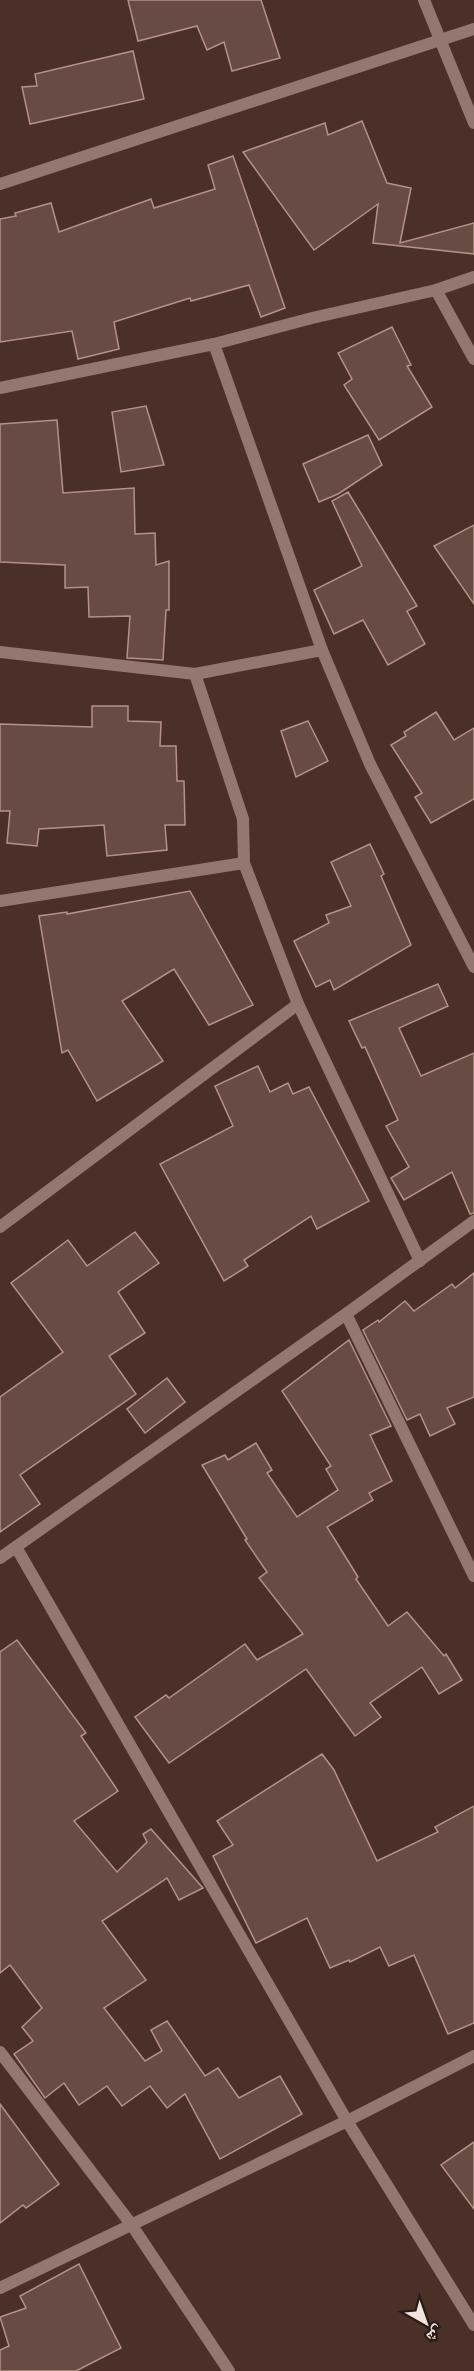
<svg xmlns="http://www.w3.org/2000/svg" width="474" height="2371" viewBox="0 0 474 2371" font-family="'Space Grotesk','Noto Naskh Arabic',sans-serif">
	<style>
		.building { fill: #684b44; stroke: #b4928a; stroke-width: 1.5 }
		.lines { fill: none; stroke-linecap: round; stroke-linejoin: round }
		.street { stroke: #937770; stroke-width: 12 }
	</style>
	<rect width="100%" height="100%" fill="#4b3029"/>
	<!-- building -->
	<g class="building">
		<path d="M128 0H261L280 58 232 71 224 42 207 50 197 26 138 41Z"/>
		<path d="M133 51 144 99 30 124 22 87 37 86 35 74Z"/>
		<path d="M362 121 387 183 411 188 400 243 474 223V254L373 243 378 204 314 250 243 152 325 123 328 135Z"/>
		<path d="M233 156 285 308 261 317 249 285 191 301 190 298 114 322 119 349 78 359 72 331 0 342V219L16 216 15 213 51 203 59 232 151 199 154 208 215 189 208 165Z"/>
		<path d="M392 327 411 365 407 366 432 407 379 440 344 385 352 379 338 353Z"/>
		<path d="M146 406 164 465 121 472 112 412Z"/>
		<path d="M57 420 63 493 134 488 135 534 155 533 156 565 169 561V610H166L163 660 127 658 130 616 89 617 88 587 65 588V565L0 562V424Z"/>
		<path d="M368 435 382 465 338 494 319 502 303 464Z"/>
		<path d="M348 492 417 606 407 611 425 644 388 665 363 620 334 634 314 590 362 566 332 501Z"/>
		<path d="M474 525V604L434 546Z"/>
		<path d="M92 706H128V721L161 722 160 746H176L177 781H184L185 825H165L167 850 107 856 104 825 39 829 37 846 7 843 10 811H0V724L92 727Z"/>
		<path d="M436 712 454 740 474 728V799L431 823 415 797 422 793 391 745 406 736 404 732Z"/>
		<path d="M308 721 328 761 296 777 281 731Z"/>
		<path d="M370 844 384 874 381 876 411 945 334 990 330 980 316 987 294 941 329 923 326 915 351 906 331 862Z"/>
		<path d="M190 891 253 1005 209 1025 174 969 122 1001 163 1061 97 1101 68 1050 62 1053 39 916 67 912V914Z"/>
		<path d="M438 984 448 1006 399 1028 421 1076 474 1053V1213L470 1214 452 1172 404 1200 391 1178 409 1167 386 1126 398 1120 365 1047 362 1048 349 1021Z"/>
		<path d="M258 1066 270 1092 288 1083 293 1094 309 1087 369 1201 317 1229 311 1216 244 1260 248 1266 224 1281 160 1164 233 1126 215 1086Z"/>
		<path d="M135 1232 159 1263 118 1292 145 1333 109 1356 136 1394 20 1475 40 1504 0 1532V1397L63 1352 11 1283 68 1240 87 1266Z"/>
		<path d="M474 1273V1397L447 1408 455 1424 430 1436 420 1414 407 1420 363 1330 378 1320 379 1322 405 1301 414 1311 452 1284 455 1288Z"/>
		<path d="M349 1340 391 1426 370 1435 392 1481 369 1493 373 1500 327 1527 358 1577 356 1579 388 1626 407 1612 444 1656 446 1654 462 1680 439 1694 422 1667 370 1703 381 1717 355 1736 306 1669 169 1763 135 1717 166 1695 169 1698 245 1644 257 1660 303 1634 259 1578 267 1572 245 1540 247 1539 202 1465 225 1455 228 1460 256 1443 272 1470 267 1473 297 1517 338 1490 326 1469 331 1466 282 1391Z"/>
		<path d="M167 1378 185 1402 145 1433 127 1409Z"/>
		<path d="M17 1640 86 1733 81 1736 118 1791 74 1821 117 1872 147 1842 143 1834 151 1829 203 1888 179 1900 167 1878 102 1921 146 1980 104 2008 145 2061 162 2051 151 2030 167 2021 205 2076 218 2068 239 2098 280 2076 302 2114 220 2159 185 2094 167 2108 150 2086 122 2106 107 2086 79 2105 64 2083 45 2098 14 2054 33 2041 22 2027 42 2008 10 1965 0 1973V1652Z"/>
		<path d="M322 1754 334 1770 377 1861 438 1832 435 1827 474 1806V2023L448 2034 414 1955 389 1966 380 1947 350 1962 349 1960 330 1968 307 1918 256 1943 213 1856 233 1845 217 1821Z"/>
		<path d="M0 2104 59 2184 26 2208 23 2205 0 2223Z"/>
		<path d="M474 2142V2209L441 2165Z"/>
		<path d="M79 2264 121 2348 76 2371H0V2350L9 2346 0 2317 26 2308 20 2296Z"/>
	</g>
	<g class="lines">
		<!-- street -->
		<g class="street">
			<path d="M424 0 474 123"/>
			<path d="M0 184 474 29"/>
			<path d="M436 290 474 359"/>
			<path d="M214 344 322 650 370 764 474 967"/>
			<path d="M0 388 214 344 312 318 436 290 474 277"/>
			<path d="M0 652 195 674 243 819 244 863 298 1004 420 1261"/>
			<path d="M195 674 322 650"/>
			<path d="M0 901 244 863"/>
			<path d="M0 1227 298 1004"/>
			<path d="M346 1314 474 1576"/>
			<path d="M16 1547 347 2121 474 2325"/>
			<path d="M0 1558 346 1314 474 1221"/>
			<path d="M0 2052 131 2224 229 2371"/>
			<path d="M0 2288 347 2121 474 2056"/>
		</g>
	</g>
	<!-- north arrow -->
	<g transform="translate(426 2323) rotate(140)" stroke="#281c18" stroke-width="4.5" paint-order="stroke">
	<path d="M0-4.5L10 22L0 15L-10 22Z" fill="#f4e2dd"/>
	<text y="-9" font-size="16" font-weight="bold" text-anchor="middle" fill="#f4e2dd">ش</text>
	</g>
</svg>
